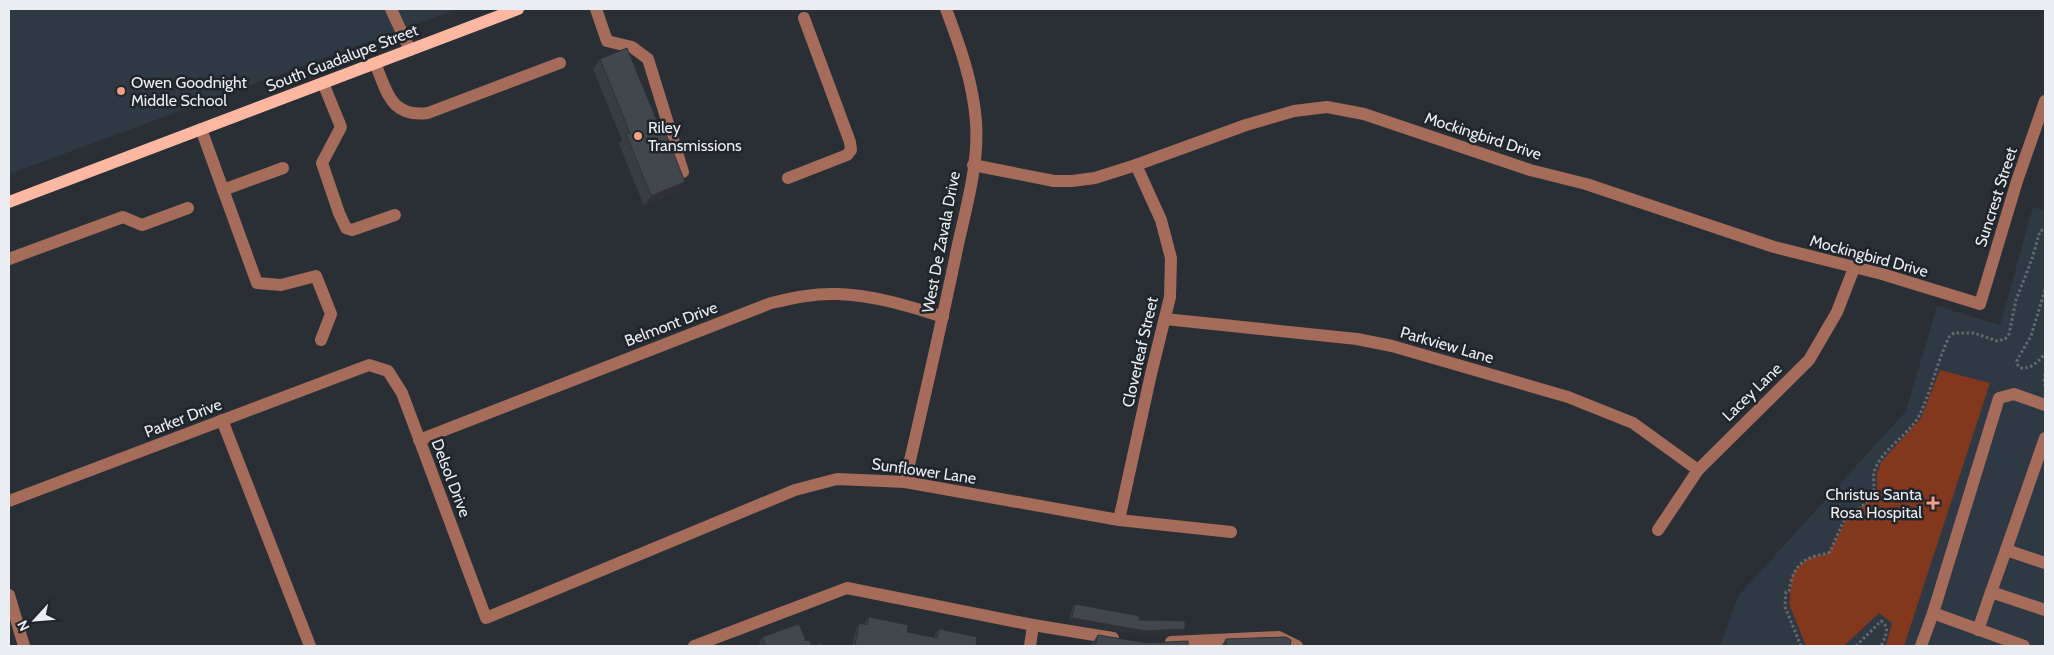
<svg xmlns="http://www.w3.org/2000/svg" width="2054" height="655" viewBox="0 0 2054 655" font-family="Cabin,sans-serif">
	<style>
		.built { fill: #2e3943 }
		.green { fill: #83371c }
		.lines { fill: none; stroke-linecap: round; stroke-linejoin: round }
		.path { stroke: #656a6f; stroke-width: 3; stroke-dasharray: 2.5 2.5; stroke-linecap: butt }
		.minor { stroke: #a46c59; stroke-width: 12 }
		.major { stroke: #feb7a0; stroke-width: 12 }
		.wall { fill: #383d42 }
		.shaded-wall { fill: #2e3236 }
		.building { fill: #41474d; stroke: #2e3236 }
		.poi-dot { fill: #f39f83; stroke: #1f252a; stroke-width: 2 }
		.labels { text-anchor: middle; dominant-baseline: central; stroke-width: 5; stroke-linejoin: round; paint-order: stroke }
		.street-label { font-size: 16px; fill: #eaeef2; stroke: #1f252a }
		.poi-label { font-size: 16px; fill: #eaeef2; stroke: #1f252a; text-anchor: start }
	</style>
	<rect width="100%" height="100%" fill="#292f34"/>
	<!-- built -->
	<g class="built">
		<path d="M9 9H457L9 174Z"/>
		<path d="M2033 207 2045 211V646H1720L1738 596 1906 411 1937 306 2000 325Z"/>
	</g>
	<!-- green -->
	<path class="green" d="M1940 370 1990 383 1904 646H1886L1892 623 1879 613 1844 646H1806L1789 604 1792 576 1798 567 1809 558 1826 554 1832 548 1847 518 1873 497 1877 490V472L1882 461 1921 418Z"/>
	<g class="lines">
		<!-- path -->
		<g class="path">
			<path d="M2045 290 2031 336 2017 360V364L2020 368C2032 369 2037 362 2045 354"/>
			<path d="M2045 374 2044 380 2045 386"/>
			<path d="M1801 646 1785 607 1786 592 1789 591C1791 578 1796 563 1810 558 1816 555 1823 555 1830 552L1843 522 1873 497C1876 487 1871 476 1876 467 1886 446 1910 434 1920 414 1932 389 1937 362 1949 337L1954 333H1974L1997 341 2005 339 2009 334 2016 300 2032 259 2040 231 2045 229"/>
			<path d="M1856 646 1881 621C1891 627 1885 638 1881 646"/>
		</g>
		<!-- minor -->
		<g class="minor">
			<path d="M391 9 410 50"/>
			<path d="M596 9 607 41 632 47 648 59 683 172"/>
			<path d="M375 63C387 92 391 118 428 113L560 63"/>
			<path d="M323 83 341 127 322 163 339 213 346 228 352 230 395 215"/>
			<path d="M201 129 257 283 281 285 316 276 331 314 321 340"/>
			<path d="M973 165 1054 181H1072L1095 178 1136 165 1246 125 1294 111 1327 107 1364 114 1530 170 1586 184 1774 247 1882 274 1980 304 2017 181 2045 101"/>
			<path d="M788 178 847 155 851 150 850 142 804 18"/>
			<path d="M223 190 283 168"/>
			<path d="M9 259 123 217 142 225 188 208"/>
			<path d="M1165 319 1357 339 1392 346 1568 397 1633 423 1698 470"/>
			<path d="M222 420 310 646"/>
			<path d="M2045 438 2006 550 2045 563"/>
			<path d="M419 440 771 303C793 298 815 293 837 294 873 295 909 306 943 317"/>
			<path d="M905 482C923 404 941 327 957 249 966 208 979 164 976 122 973 82 960 46 946 9"/>
			<path d="M9 501 369 365 388 371 402 393 486 618 795 490 837 479 905 482 1119 520 1231 532"/>
			<path d="M1119 520 1151 374 1170 297 1171 258 1161 220 1136 165"/>
			<path d="M1658 530 1698 470 1809 360 1837 312 1854 268"/>
			<path d="M1991 592 2006 550"/>
			<path d="M9 595 24 646"/>
			<path d="M1933 613 2024 646"/>
			<path d="M1978 630 1991 592 2045 610"/>
			<path d="M1171 642 1279 637 1297 646"/>
			<path d="M694 646 847 588 1033 625 1113 638"/>
			<path d="M1030 646 1033 625"/>
			<path d="M1921 646 1933 613 1999 398 2014 394 2045 405"/>
		</g>
		<!-- major -->
		<path class="major" d="M9 202 518 9"/>
	</g>
	<!-- wall -->
	<g class="wall">
		<path d="M600 59 678 192 644 206 619 144 622 140 593 69Z"/>
		<path d="M1075 604 1139 620 1182 633 1142 635 1069 623 1072 608Z"/>
		<path d="M869 617 907 632 934 638 935 633 939 629 976 645 982 646H852L856 628 859 623 865 624V622Z"/>
		<path d="M1098 635 1147 643 1188 646H1091L1092 643Z"/>
		<path d="M762 637 806 641 812 646H760L759 642Z"/>
		<path d="M1226 639 1290 646H1221Z"/>
	</g>
	<!-- shaded-wall -->
	<g class="shaded-wall">
		<path d="M685 182 678 192 644 206 651 196Z"/>
		<path d="M1072 618 1185 629 1182 633 1142 635 1069 623Z"/>
	</g>
	<!-- building -->
	<g class="building">
		<path d="M627 48 657 121 660 119 685 182 651 196 626 134 630 133 600 59Z"/>
		<path d="M1075 604 1139 616V620L1185 621V629L1145 631 1072 618Z"/>
		<path d="M869 617 908 625 907 632 937 638 939 629 977 637 976 645 982 646H855L859 623 867 625Z"/>
		<path d="M799 624 806 641 809 640 812 646H766L762 637Z"/>
		<path d="M1098 635 1147 643 1188 641V646H1095Z"/>
		<path d="M1286 637 1291 640 1290 646H1226V639Z"/>
		<path d="M821 643 822 646H814Z"/>
	</g>
	<!-- markers -->
	<g class="poi-dot">
		<circle cx="121" cy="91" r="5"/>
		<circle cx="638" cy="136" r="5"/>
		<path d="M1930.5 495.5h5v5h5v5h-5v5h-5v-5h-5v-5h5z"/>
	</g>
	<g class="labels">
		<!-- street labels -->
		<g class="street-label">
			<text transform="translate(342 58) rotate(-21)">South Guadalupe Street</text>
			<text transform="translate(1483 136) rotate(18)">Mockingbird Drive</text>
			<text transform="translate(1996 197) rotate(-72)">Suncrest Street</text>
			<text transform="translate(941 242) rotate(-79)">West De Zavala Drive</text>
			<text transform="translate(1869 256) rotate(15)">Mockingbird Drive</text>
			<text transform="translate(671 324) rotate(-21)">Belmont Drive</text>
			<text transform="translate(1447 345) rotate(16)">Parkview Lane</text>
			<text transform="translate(1140 352) rotate(-77)">Cloverleaf Street</text>
			<text transform="translate(1752 392) rotate(-44)">Lacey Lane</text>
			<text transform="translate(183 418) rotate(-21)">Parker Drive</text>
			<text transform="translate(924 471) rotate(8)">Sunflower Lane</text>
			<text transform="translate(451 478) rotate(69)">Delsol Drive</text>
		</g>
		<!-- poi labels -->
		<g class="poi-label">
			<text x="131" y="82">Owen Goodnight<tspan x="131" dy="18">Middle School</tspan></text>
			<text x="648" y="127">Riley<tspan x="648" dy="18">Transmissions</tspan></text>
			<text x="1922" y="494" text-anchor="end">Christus Santa<tspan x="1922" dy="18">Rosa Hospital</tspan></text>
		</g>
	</g>
	<!-- border -->
	<rect width="2054" height="655" fill="none" stroke="#eaeef2" stroke-width="20"/>
	<!-- north arrow -->
	<g transform="translate(35 620) rotate(244)" stroke="#1f252a" stroke-width="4" paint-order="stroke">
	<path d="M0-4L9 19L0 12L-9 19Z" fill="#eaeef2"/>
	<text y="-8" font-size="14" font-weight="bold" text-anchor="middle" fill="#eaeef2">N</text>
	</g>
</svg>
